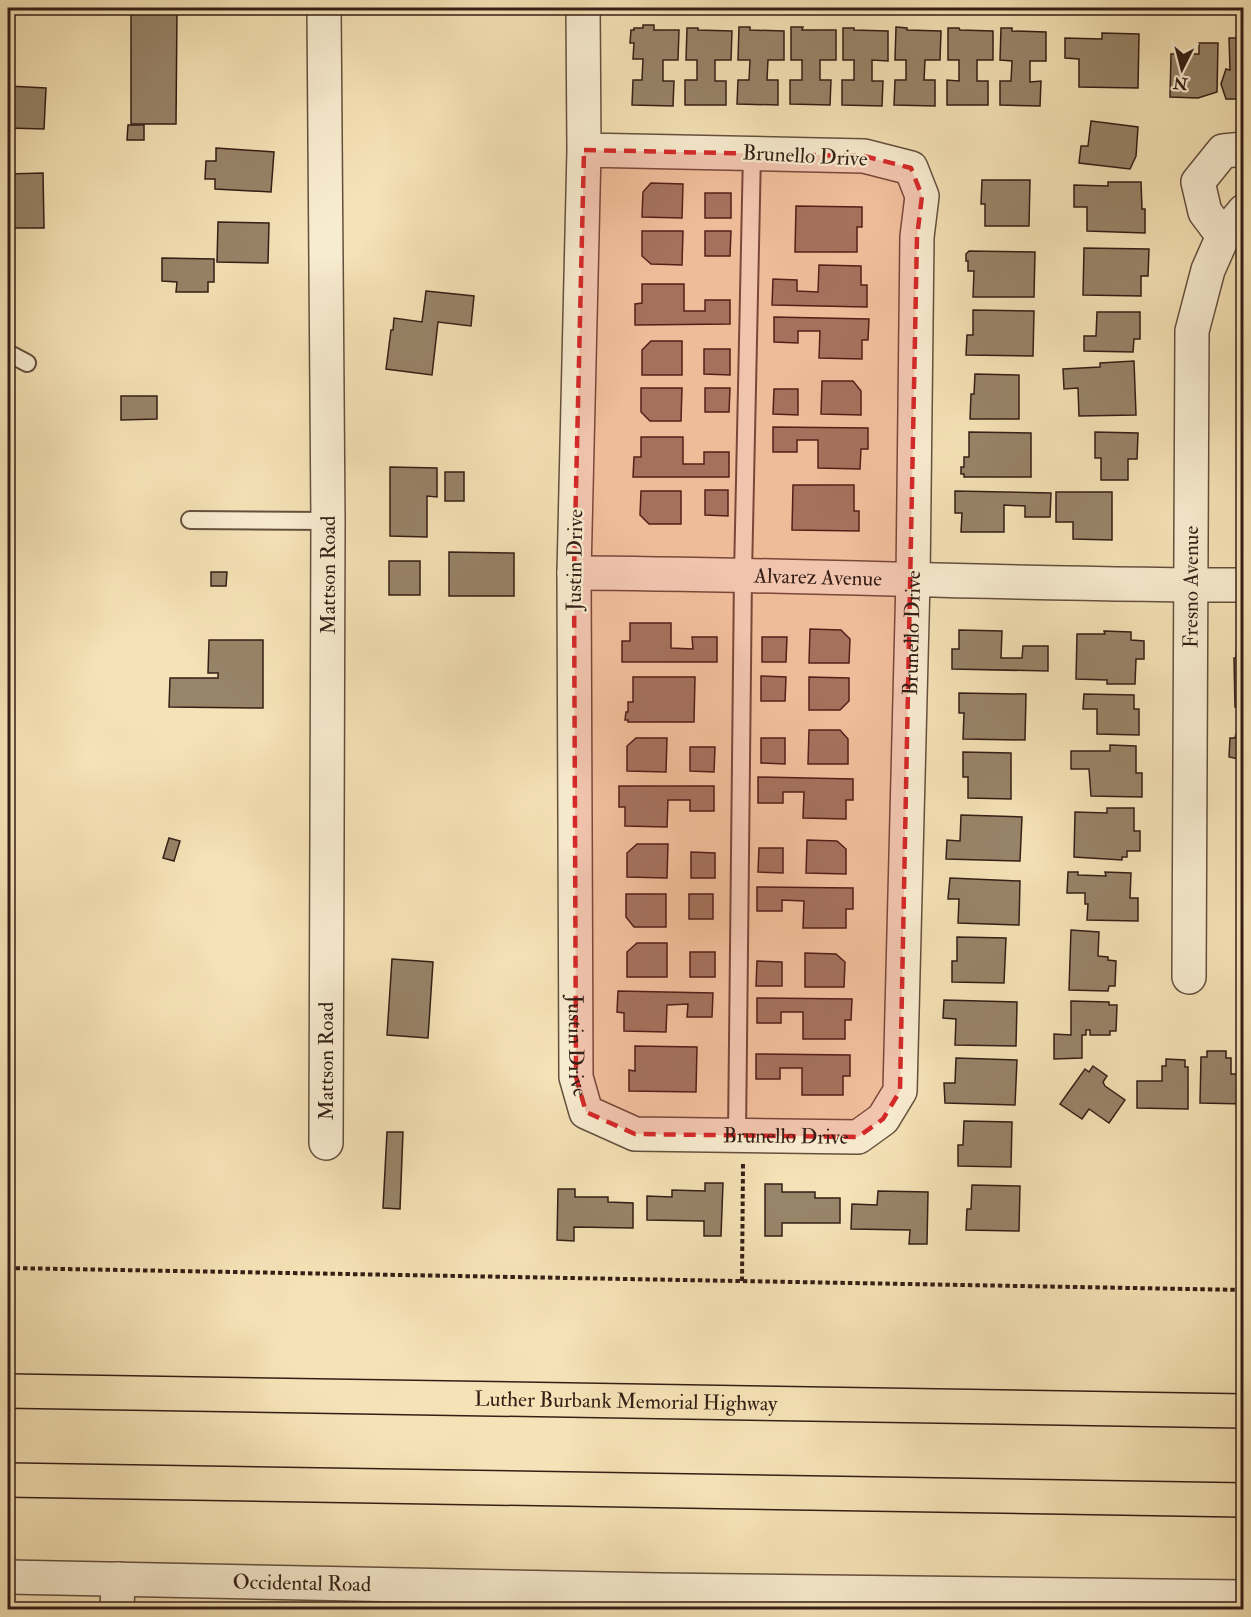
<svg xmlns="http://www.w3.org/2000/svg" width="1251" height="1617" viewBox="0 0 1251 1617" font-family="'IM FELL Double Pica',serif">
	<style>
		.building { fill: #988469; stroke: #341e16; stroke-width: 1.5 }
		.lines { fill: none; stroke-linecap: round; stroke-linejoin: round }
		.service-casing { stroke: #644f3e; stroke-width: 20 }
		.minor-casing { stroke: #644f3e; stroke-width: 36 }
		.motorway-casing { stroke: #341e16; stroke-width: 36 }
		.path { stroke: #341e16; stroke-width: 4; stroke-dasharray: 4.5 3; stroke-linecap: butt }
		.service { stroke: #f8ecd0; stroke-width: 16 }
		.minor { stroke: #f8ecd0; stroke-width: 33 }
		.motorway { stroke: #f5e2b6; stroke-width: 33 }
		.marked { fill: #d62828; fill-opacity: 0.2; stroke: #d62828; stroke-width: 4.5; stroke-dasharray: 12 8; stroke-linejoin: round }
		.labels { text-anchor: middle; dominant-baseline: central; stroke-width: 4.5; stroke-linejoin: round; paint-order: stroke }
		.street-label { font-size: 21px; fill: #341e16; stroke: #f8ecd0 }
	</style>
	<rect width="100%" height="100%" fill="#f5e2b6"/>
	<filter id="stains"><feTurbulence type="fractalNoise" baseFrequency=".00333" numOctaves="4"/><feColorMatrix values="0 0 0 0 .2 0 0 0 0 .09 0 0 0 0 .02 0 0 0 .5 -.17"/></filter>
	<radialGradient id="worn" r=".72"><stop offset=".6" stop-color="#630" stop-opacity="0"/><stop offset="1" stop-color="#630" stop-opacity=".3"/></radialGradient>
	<!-- building -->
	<g class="building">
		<path d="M131 11H177L176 124H131Z"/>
		<path d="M643 25H654V30H679L678 60H663V81H674L673 106 632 105 633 80H642L643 59H633L634 43H630L631 30H634V28H643Z"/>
		<path d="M739 27H750V30L784 31V60H768L767 80H778V105L737 104 738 80H749L750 60H738Z"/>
		<path d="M791 27H803L802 30H836V60H820V80H831L830 105 790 104V80H802V60H791Z"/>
		<path d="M896 27 907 28V30L941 31 940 60H925L924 80H935V106L894 105 895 80H906V60H895Z"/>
		<path d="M687 28H698V30L732 31 731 60H715V81H726V105H685V80H697V60H686Z"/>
		<path d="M843 28H854V30L888 31V61L872 60V81H883L882 106 842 105V80H854V60H843Z"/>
		<path d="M948 28H959L960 30 993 31V60H977V81H988V105H947V80L959 81V60H948Z"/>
		<path d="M1001 28H1012V31L1046 32V61H1030V82L1041 81 1040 106 1000 105V81H1011L1012 61 1000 60Z"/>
		<path d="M1102 33 1139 34 1138 88 1079 87V59L1065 58V38L1102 39Z"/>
		<path d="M1229 38H1244V99H1226L1221 84 1226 69 1230 70Z"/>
		<path d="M1199 43H1218L1217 92 1198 98 1170 97 1171 54H1199Z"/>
		<path d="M8 86 46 88 44 129 8 128Z"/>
		<path d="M1091 121 1138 127 1136 156 1130 169 1079 163 1081 146H1088Z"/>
		<path d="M128 125H144V140H127Z"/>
		<path d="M216 148 274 152 271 192 215 189V179H205L206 161H216Z"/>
		<path d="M43 173 44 228H8V174Z"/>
		<path d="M982 180H1030L1029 226H985V204H981Z"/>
		<path d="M1108 182H1141L1142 209H1145V233L1087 231V207H1074V185L1108 186Z"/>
		<path d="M651 183 683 184 682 218 642 217 643 192Z"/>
		<rect x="705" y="193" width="26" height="25"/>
		<path d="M796 206 862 207V227H857V252H795Z"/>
		<path d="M218 222 269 223 268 263 217 262Z"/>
		<path d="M642 231H683L682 265 651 264 642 256Z"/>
		<path d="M705 231H731L730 256H705Z"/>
		<path d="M1084 248 1149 249 1148 276H1141V296L1083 295Z"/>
		<path d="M969 251 1035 252 1034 297H973L974 271H968V261H966V254Z"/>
		<path d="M162 258 214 259V282H208V292H176L177 282 162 281Z"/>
		<path d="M819 265 861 266V285H867V307L772 305 773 279 797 280V291L818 292Z"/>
		<path d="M642 284H684V311H705V300H730V324L635 325V304L642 303Z"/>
		<path d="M426 291 474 296 471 326 438 322 432 375 386 369 391 330H393L394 318 422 322Z"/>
		<path d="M973 310 1034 311 1033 356 966 355 967 335H973Z"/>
		<path d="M1097 312H1140V339H1134L1133 352 1084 351V336H1096Z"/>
		<path d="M774 317 869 319 868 340H862V359L819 358 820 331H798V343L774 342Z"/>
		<rect x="1239" y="334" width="5" height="26"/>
		<path d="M651 341H682V375H642V350Z"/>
		<path d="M704 349H730V375L704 374Z"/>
		<path d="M1134 361 1136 415 1079 416 1078 388 1064 389 1063 369 1100 367V363Z"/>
		<path d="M975 374 1019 375V419H970L971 394H974Z"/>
		<path d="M822 381H853L861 391V415L821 414Z"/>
		<path d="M641 388H682L681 421H650L641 412Z"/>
		<path d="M705 388H730L729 412H705Z"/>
		<path d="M774 389H798V415L773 414Z"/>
		<path d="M121 396H157V419L121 420Z"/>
		<rect x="1240" y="422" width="4" height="28"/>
		<path d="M773 427 868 428V449H861L860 469 818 468V440H797V452H773Z"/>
		<path d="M969 432 1031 433V477H964V474H961V467H964V457H969Z"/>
		<path d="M1095 432 1138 433 1137 459H1128V480H1101V458H1095Z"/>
		<path d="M641 437H683V464H704V452H729V477H633L634 457H641Z"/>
		<path d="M390 467 437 468V497L427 496V537L390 536Z"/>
		<rect x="445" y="472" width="19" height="29"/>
		<path d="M793 485H854V511H859V531L792 530Z"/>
		<path d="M705 490H728V516L705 515Z"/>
		<path d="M641 491H681V524H649L640 515Z"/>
		<path d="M955 491 1051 493 1050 517H1025V506L1004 505V532H961L962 513H955Z"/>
		<path d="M1056 492H1112V540L1073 539V522H1056Z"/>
		<path d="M449 552 514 553V596H449Z"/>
		<rect x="389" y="561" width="31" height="34"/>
		<path d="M211 572H227L226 586H211Z"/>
		<path d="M630 623H671V648L693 649 692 637H717V662H622V641H630Z"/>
		<path d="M810 629 841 630 850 639 849 663H809Z"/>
		<path d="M959 630 1002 631 1001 658H1022L1023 646H1048V671L952 669V649H959Z"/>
		<path d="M1104 631 1131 632V640L1144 641V659H1136L1135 684H1107V680L1076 679 1077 634H1105Z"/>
		<path d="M762 637H787L786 662H762Z"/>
		<path d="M209 640H263V708L169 707 170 678H218V673H208Z"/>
		<path d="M1237 643H1244V707H1235L1234 658H1236Z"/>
		<path d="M761 676 786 677 785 701H761Z"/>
		<path d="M633 677H695L694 722H628V720H625L626 712H628V702H633Z"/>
		<path d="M809 677 849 678V701L840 710H809Z"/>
		<path d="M959 693 1026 694 1025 740 963 739 964 713H959Z"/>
		<path d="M1084 694 1134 695V709H1139V735L1097 734V709H1083Z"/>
		<path d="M809 730H840L848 739V764H808Z"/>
		<path d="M1236 734H1244V760L1229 757 1230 738H1235Z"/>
		<path d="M636 738H667L666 772 627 771V746Z"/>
		<path d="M761 738H785V764L761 763Z"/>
		<path d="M1110 745 1136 746V773H1142V797L1091 796 1089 769H1071V751H1110Z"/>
		<path d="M690 747H715L714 772 690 771Z"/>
		<path d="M963 752 1011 753V799L968 798V777H963Z"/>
		<path d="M758 777 853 779V800H846V819L803 818 804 792H783V803H758Z"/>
		<path d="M619 786H714V811H690V800H668L667 827 625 826V807H619Z"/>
		<path d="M1240 807H1244V829H1239Z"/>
		<path d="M1107 808H1134V831H1140V851H1127V857H1122V860L1074 857 1075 812 1107 813Z"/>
		<path d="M961 815 1022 817 1020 861 946 859 947 840 960 841Z"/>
		<path d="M169 838 180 841 174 861 163 858Z"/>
		<path d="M807 840 837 841 846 849V874L806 873Z"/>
		<path d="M637 844H668L667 878 627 877V853Z"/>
		<path d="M759 848H783V873L758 872Z"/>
		<path d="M691 852 715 853V878H691Z"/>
		<path d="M1068 872H1078V875L1106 876 1105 872 1131 873 1130 898H1138V921L1087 920 1088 904H1085V893H1067Z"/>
		<path d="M950 878 1020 881 1019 925 958 923 959 899H948Z"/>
		<path d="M757 887 853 888V909H846V928H803L804 901 782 900V911H757Z"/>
		<path d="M626 894H666V927H634L626 917Z"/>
		<rect x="689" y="894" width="24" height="25"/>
		<path d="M1071 930 1099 932 1098 956 1108 957V960L1116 961 1115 986H1109L1108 991 1069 990Z"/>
		<path d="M957 937 1006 938 1004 983 952 982V961H957Z"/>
		<path d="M637 943H667V977H627V952Z"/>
		<rect x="690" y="952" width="25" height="25"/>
		<path d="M805 953 836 954 845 962 844 987H805Z"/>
		<path d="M392 959 433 962 428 1038 387 1035Z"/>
		<path d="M757 961 782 962V986H756Z"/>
		<path d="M618 991 713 993 712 1017H687L688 1004 667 1005 666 1032 624 1031V1013L617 1012Z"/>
		<path d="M757 998 852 999 851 1020H845V1039H803V1012H781V1023H757Z"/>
		<path d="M944 1000 1017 1002 1016 1046 955 1045 956 1019 943 1018Z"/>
		<path d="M1071 1001 1109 1002V1005H1117L1116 1031H1110V1035H1090V1030H1086V1035H1082V1058L1054 1059V1034L1071 1035Z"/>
		<path d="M635 1046 697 1047 696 1092 629 1091V1070L635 1071Z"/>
		<path d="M1207 1051H1226V1058H1231V1074H1244V1104L1200 1103 1201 1057H1207Z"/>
		<path d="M756 1054 850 1055V1076H843V1095H802V1068H780V1079H756Z"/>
		<path d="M956 1058 1017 1060 1015 1105 945 1103 944 1083H955Z"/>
		<path d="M1166 1059 1185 1060V1067H1188V1109L1137 1108V1081H1162V1066H1166Z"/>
		<path d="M1093 1066 1107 1076 1103 1082 1105 1086 1125 1100 1109 1123 1089 1109 1082 1119 1060 1104 1085 1069 1089 1072Z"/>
		<path d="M964 1121 1012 1122 1011 1167 958 1166V1145H963Z"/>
		<path d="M387 1132H403L400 1209 383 1208Z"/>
		<path d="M705 1183H723L721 1236H704V1221L647 1220V1196L672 1197V1190L705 1191Z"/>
		<path d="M765 1184H782V1192H815V1198H840V1223H782V1236H765Z"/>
		<path d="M972 1185 1020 1186 1019 1231 966 1230 967 1209H971Z"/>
		<path d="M558 1189H575V1197H608V1202L633 1203V1228L574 1227V1241L557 1240Z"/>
		<path d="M878 1191 928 1192 927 1244H909L910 1230 851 1229 852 1204 877 1205Z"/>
	</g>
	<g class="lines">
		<defs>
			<g id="service">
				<path d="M8 353 27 363"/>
				<path d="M190 520 328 521"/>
				<path d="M737 1135 743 575 752 153"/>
			</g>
			<g id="minor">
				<path d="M324 8 328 521 326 1143"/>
				<path id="s1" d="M583 8 584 150 574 573 576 1077 586 1112 635 1134 858 1137 883 1119 900 1091 913 580 917 237 922 196 911 168 864 156 584 150"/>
				<path d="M1223 236 1205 212 1198 182 1223 151 1244 149"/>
				<path id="s2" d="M574 573C797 574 1020 585 1244 585"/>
				<path id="s3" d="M1189 977 1192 331 1208 270 1223 236 1244 211"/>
				<path id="s4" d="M8 1577 660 1590 1244 1597"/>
				<path d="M117 1610 118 1579"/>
			</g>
			<g id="motorway">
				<path id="s5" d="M8 1391 1244 1411"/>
				<path d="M8 1480 1244 1500"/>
			</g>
		</defs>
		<!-- service casing -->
		<use href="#service" class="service-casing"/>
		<!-- minor casing -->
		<use href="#minor" class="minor-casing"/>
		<!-- motorway casing -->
		<use href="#motorway" class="motorway-casing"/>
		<!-- path -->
		<g class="path">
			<path d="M8 1268 1244 1290"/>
			<path d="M742 1281 743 1164"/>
		</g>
		<!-- service -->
		<use href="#service" class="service"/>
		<!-- minor -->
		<use href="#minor" class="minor"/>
		<!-- motorway -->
		<use href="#motorway" class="motorway"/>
	</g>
	<!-- marked area -->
	<path class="marked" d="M584 150 864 156 911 168 922 196 917 237 900 1091 883 1119 858 1137 635 1134 586 1112 576 1077 574 573Z"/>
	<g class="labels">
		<!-- street labels -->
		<g class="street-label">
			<text transform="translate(805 156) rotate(3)">Brunello Drive</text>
			<text transform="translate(575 560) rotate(-89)">Justin Drive</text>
			<text transform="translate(328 575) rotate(-90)">Mattson Road</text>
			<text stroke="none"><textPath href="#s2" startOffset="244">Alvarez Avenue</textPath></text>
			<text stroke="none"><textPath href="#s3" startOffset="390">Fresno Avenue</textPath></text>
			<text stroke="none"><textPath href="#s1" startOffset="1904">Brunello Drive</textPath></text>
			<text stroke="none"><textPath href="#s1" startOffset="1038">Justin Drive</textPath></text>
			<text transform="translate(326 1061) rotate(-90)">Mattson Road</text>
			<text stroke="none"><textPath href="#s1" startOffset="1310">Brunello Drive</textPath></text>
			<text stroke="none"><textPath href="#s5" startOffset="618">Luther Burbank Memorial Highway</textPath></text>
			<text stroke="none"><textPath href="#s4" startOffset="294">Occidental Road</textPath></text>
		</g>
	</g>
	<!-- margin -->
	<rect width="1251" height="1617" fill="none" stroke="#f5e2b6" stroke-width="30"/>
	<rect x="9" y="9" width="1233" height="1599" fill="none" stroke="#341e16" stroke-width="3"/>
	<rect x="15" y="15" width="1221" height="1587" fill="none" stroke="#341e16" stroke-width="1.5"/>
	<!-- north arrow -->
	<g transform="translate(1182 69) rotate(186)" stroke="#f8ecd0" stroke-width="4.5" paint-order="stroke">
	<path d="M0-4.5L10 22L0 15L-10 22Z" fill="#341e16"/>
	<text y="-9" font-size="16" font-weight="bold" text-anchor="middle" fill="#341e16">N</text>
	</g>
	<rect width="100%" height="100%" filter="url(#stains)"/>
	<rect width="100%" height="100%" fill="url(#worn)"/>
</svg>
